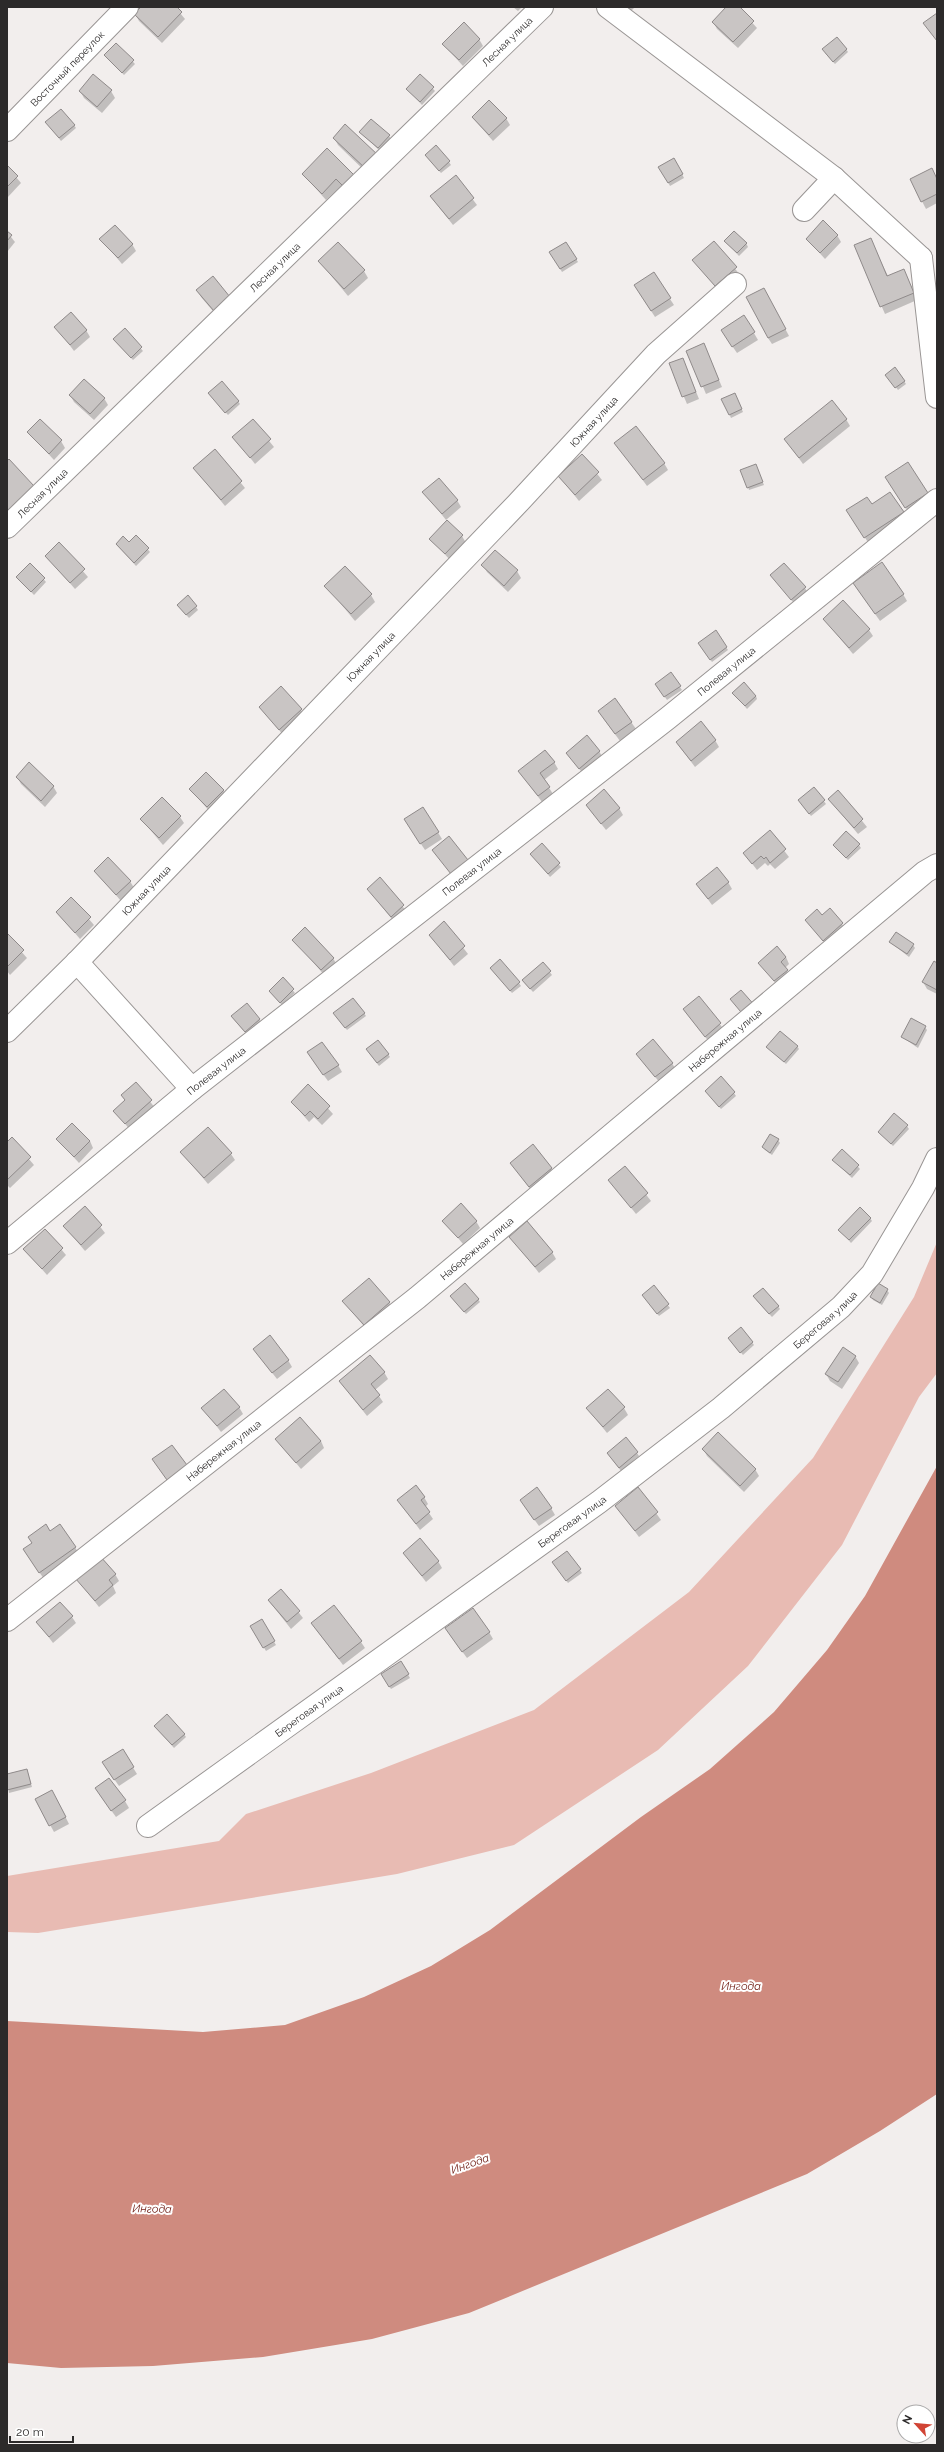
<svg xmlns="http://www.w3.org/2000/svg" width="944" height="2452" viewBox="0 0 944 2452" font-family="Raleway,sans-serif">
	<style>
		.green { fill: #e8bbb3 }
		.water { fill: #cf8b7f }
		.shadow { fill: #0003 }
		.building { fill: #c9c5c4; stroke: #8f8a8a }
		.lines { fill: none; stroke-linecap: round; stroke-linejoin: round }
		.minor-casing { stroke: #999594; stroke-width: 24 }
		.minor { stroke: #fff; stroke-width: 22 }
		.labels { text-anchor: middle; dominant-baseline: central; stroke-width: 4; stroke-linejoin: round; paint-order: stroke }
		.street-label { font-size: 10px; fill: #2c2a2a; stroke: #fff }
		.water-label { font-size: 11px; font-style: italic; fill: #722118; stroke: #fff }
	</style>
	<rect width="100%" height="100%" fill="#f2eeed"/>
	<!-- green -->
	<path class="green" d="M937 1242V1373L919 1397 842 1545 748 1666 658 1750 514 1845 397 1874 38 1933 7 1932V1876L219 1841 246 1814 371 1773 534 1710 689 1592 813 1458 914 1297Z"/>
	<!-- water -->
	<path class="water" d="M937 1466V2094L880 2131 807 2174 469 2313 372 2339 263 2357 153 2366 61 2368 7 2363V2021L203 2032 285 2025 364 1997 431 1966 490 1930 641 1817 710 1769 774 1712 827 1650 865 1596Z"/>
	<!-- shadow -->
	<g class="shadow">
		<path d="M142 7H175L185 19 162 43 139 21 135 14Z"/>
		<path d="M513 7H522L518 11Z"/>
		<path d="M618 7H635L627 15Z"/>
		<path d="M727 7H738L757 28 738 48 717 29 713 22Z"/>
		<path d="M479 39 483 46 463 66 443 44Z"/>
		<path d="M116 44 135 64 124 75 105 55Z"/>
		<path d="M846 49 848 52 835 64 825 53Z"/>
		<path d="M420 75 435 91 422 105 407 89Z"/>
		<path d="M94 76 111 91 115 98 102 113 84 98 80 91Z"/>
		<path d="M473 118H506L510 125 493 141Z"/>
		<path d="M46 122 74 125 76 128 61 141Z"/>
		<path d="M345 126 370 176 338 145 334 138Z"/>
		<path d="M360 132 389 136 391 139 380 151Z"/>
		<path d="M327 150 349 194 341 186 326 200 303 174Z"/>
		<path d="M428 158 449 162 451 165 441 173Z"/>
		<path d="M674 159 684 178 670 186 660 167Z"/>
		<path d="M7 166 21 183 7 198Z"/>
		<path d="M456 177 477 205 453 225 431 197Z"/>
		<path d="M911 180H937V203L926 209Z"/>
		<path d="M7 232 15 242 7 252Z"/>
		<path d="M837 235 841 242 825 259 807 239Z"/>
		<path d="M101 239 132 244 136 251 122 264Z"/>
		<path d="M870 239 888 276 907 277 917 300 885 314 855 245Z"/>
		<path d="M714 242 740 275 720 292 694 260Z"/>
		<path d="M726 242 746 243 748 247 739 256Z"/>
		<path d="M566 243 578 262 562 272 551 253Z"/>
		<path d="M319 261 364 271 368 278 348 296Z"/>
		<path d="M197 290 229 297 218 317 201 297Z"/>
		<path d="M639 292 670 299 674 305 655 317Z"/>
		<path d="M768 296 789 336 772 344 768 338Z"/>
		<path d="M744 316 758 340 737 353 726 337Z"/>
		<path d="M56 327 86 330 90 337 74 351Z"/>
		<path d="M125 330 143 351 133 360 116 342Z"/>
		<path d="M704 345 722 387 706 394 688 351Z"/>
		<path d="M683 359 699 399 687 404 670 364Z"/>
		<path d="M889 378 904 381 906 384 898 390Z"/>
		<path d="M209 394 238 401 240 404 228 415Z"/>
		<path d="M70 395 104 398 108 405 94 420 74 402Z"/>
		<path d="M736 397 743 412 731 418 723 399Z"/>
		<path d="M846 419 850 426 803 464 785 439Z"/>
		<path d="M252 420 274 447 255 464 234 437Z"/>
		<path d="M28 432 61 441 65 448 54 460Z"/>
		<path d="M616 443 664 463 668 470 647 486Z"/>
		<path d="M214 450 245 488 225 506 194 468Z"/>
		<path d="M582 455 602 480 579 501 559 476Z"/>
		<path d="M757 469 764 485 749 490 748 487Z"/>
		<path d="M890 484 927 493 931 500 910 514Z"/>
		<path d="M424 492 457 500 461 507 446 520Z"/>
		<path d="M890 493 907 520 869 544 852 517Z"/>
		<path d="M136 536 150 552 136 566 117 545 129 543Z"/>
		<path d="M462 536 466 543 450 560 431 539Z"/>
		<path d="M59 544 88 577 75 589 46 556Z"/>
		<path d="M30 564 46 582 34 595 17 577Z"/>
		<path d="M483 565 517 571 521 578 508 592 487 572Z"/>
		<path d="M772 575 805 588 809 595 796 606Z"/>
		<path d="M854 584 903 594 907 601 880 621Z"/>
		<path d="M326 586 371 595 375 602 355 621Z"/>
		<path d="M196 607 198 610 189 618 180 608Z"/>
		<path d="M824 619 869 630 873 636 853 654Z"/>
		<path d="M715 631 728 650 712 662 701 646Z"/>
		<path d="M671 674 682 690 667 700 658 687Z"/>
		<path d="M734 693 756 696 757 699 747 709Z"/>
		<path d="M615 699 636 729 620 741 603 718Z"/>
		<path d="M260 707 301 710 305 717 284 736Z"/>
		<path d="M715 740 719 747 695 767 677 743Z"/>
		<path d="M599 751 603 758 584 775 567 753Z"/>
		<path d="M554 762 558 769 544 780 553 794 542 802 524 778Z"/>
		<path d="M17 777 53 786 57 793 45 807 21 784Z"/>
		<path d="M814 788 826 804 811 816 801 803Z"/>
		<path d="M190 789 223 790 227 797 211 813Z"/>
		<path d="M838 791 867 827 858 834 829 799Z"/>
		<path d="M587 806 619 808 623 815 606 830Z"/>
		<path d="M423 808 442 839 425 850 409 826Z"/>
		<path d="M180 817 184 823 163 845 141 819Z"/>
		<path d="M769 831 789 857 775 869 770 864 768 866 765 863 757 870 744 853Z"/>
		<path d="M542 845 561 867 550 877 531 854Z"/>
		<path d="M859 845 861 848 848 860 836 848Z"/>
		<path d="M95 871 130 881 134 888 121 901Z"/>
		<path d="M380 879 407 912 395 923 368 889Z"/>
		<path d="M728 882 732 889 712 905 697 884Z"/>
		<path d="M71 898 94 925 80 939 57 912Z"/>
		<path d="M822 916 842 924 846 931 828 947 806 920Z"/>
		<path d="M444 923 468 954 454 966 430 935Z"/>
		<path d="M7 935 27 958 10 975 7 971Z"/>
		<path d="M294 940 333 958 337 965 325 976Z"/>
		<path d="M890 942 913 945 915 948 909 957Z"/>
		<path d="M786 957 789 964 785 968 791 977 779 988 760 963Z"/>
		<path d="M543 963 552 975 533 992 525 983Z"/>
		<path d="M937 964V994L927 989 923 982Z"/>
		<path d="M491 969 519 983 521 986 512 993Z"/>
		<path d="M283 979 295 993 282 1005 272 994Z"/>
		<path d="M699 997 725 1031 710 1043 684 1010Z"/>
		<path d="M364 1013 366 1016 347 1030 336 1016Z"/>
		<path d="M232 1017 259 1019 261 1022 247 1035Z"/>
		<path d="M925 1027 927 1030 918 1048 902 1037Z"/>
		<path d="M797 1046 799 1049 786 1064 768 1047Z"/>
		<path d="M367 1050 388 1054 390 1057 379 1066Z"/>
		<path d="M637 1054 672 1063 676 1070 660 1083Z"/>
		<path d="M312 1059 338 1065 342 1072 328 1081Z"/>
		<path d="M136 1083 155 1108 130 1130 115 1111 126 1101 122 1095Z"/>
		<path d="M308 1086 333 1114 322 1125 314 1117 309 1122 292 1102Z"/>
		<path d="M734 1093 736 1096 721 1109 708 1094Z"/>
		<path d="M907 1126 909 1129 893 1146 879 1132Z"/>
		<path d="M12 1139 34 1165 10 1188 7 1185V1144Z"/>
		<path d="M57 1139 90 1141 93 1148 79 1163Z"/>
		<path d="M778 1140 780 1143 772 1155 765 1150 763 1147Z"/>
		<path d="M842 1150 860 1169 852 1178 833 1160Z"/>
		<path d="M181 1152 231 1154 235 1160 208 1184Z"/>
		<path d="M511 1163 551 1168 555 1175 533 1193Z"/>
		<path d="M625 1167 651 1201 636 1214 609 1180Z"/>
		<path d="M85 1207 105 1233 85 1251 64 1226Z"/>
		<path d="M870 1218 872 1221 851 1243 840 1230Z"/>
		<path d="M444 1221H476L480 1228 463 1244Z"/>
		<path d="M45 1230 66 1255 47 1275 25 1250Z"/>
		<path d="M511 1237 552 1252 556 1259 539 1273Z"/>
		<path d="M654 1287 670 1308 659 1316 645 1298Z"/>
		<path d="M887 1290 889 1293 882 1305 873 1300 871 1297Z"/>
		<path d="M453 1299H478L480 1302 466 1314Z"/>
		<path d="M756 1300 778 1306 780 1309 772 1317Z"/>
		<path d="M344 1302H389L393 1309 368 1331Z"/>
		<path d="M741 1328 754 1345 743 1355 731 1341Z"/>
		<path d="M259 1356 288 1360 292 1367 277 1379Z"/>
		<path d="M855 1356 859 1363 842 1389 830 1381 826 1374Z"/>
		<path d="M384 1372 388 1379 375 1390 383 1402 367 1416 340 1381Z"/>
		<path d="M239 1407 243 1414 221 1432 203 1408Z"/>
		<path d="M587 1408H624L628 1415 607 1433Z"/>
		<path d="M276 1439 321 1441 324 1448 301 1469Z"/>
		<path d="M703 1449 755 1469 759 1476 744 1492 707 1456Z"/>
		<path d="M637 1453 639 1456 621 1471 608 1454Z"/>
		<path d="M638 1488 661 1520 639 1537 616 1506Z"/>
		<path d="M424 1497 428 1504 425 1507 433 1519 420 1530 398 1500Z"/>
		<path d="M525 1507 551 1508 555 1515 539 1526Z"/>
		<path d="M50 1532 75 1547 79 1554 44 1579 24 1550Z"/>
		<path d="M567 1552 582 1573 568 1583 555 1565Z"/>
		<path d="M404 1553 438 1561 442 1568 426 1582Z"/>
		<path d="M115 1574 119 1581 113 1586 116 1593 99 1607 76 1578Z"/>
		<path d="M281 1590 303 1618 291 1629 269 1601Z"/>
		<path d="M72 1617 76 1623 53 1643 38 1623Z"/>
		<path d="M261 1620 276 1645 266 1651 251 1626Z"/>
		<path d="M312 1624 361 1642 365 1648 343 1665Z"/>
		<path d="M489 1632 493 1639 467 1658 450 1635Z"/>
		<path d="M401 1662 410 1678 391 1689 382 1674Z"/>
		<path d="M157 1729 184 1734 186 1737 174 1748Z"/>
		<path d="M122 1750 137 1774 119 1786 107 1769Z"/>
		<path d="M28 1773 32 1787 9 1793 7 1775Z"/>
		<path d="M100 1795 125 1801 129 1808 116 1817Z"/>
		<path d="M56 1798 69 1824 54 1832 36 1799Z"/>
	</g>
	<!-- building -->
	<g class="building">
		<path d="M141 7H177L182 12 158 37 134 14Z"/>
		<path d="M726 7H740L754 21 733 42 712 22Z"/>
		<path d="M937 13V41L923 23Z"/>
		<path d="M464 22 480 39 459 60 442 44Z"/>
		<path d="M837 37 847 49 833 62 822 49Z"/>
		<path d="M116 43 134 60 122 73 104 55Z"/>
		<path d="M93 74 112 90 97 107 79 91Z"/>
		<path d="M420 74 434 87 420 102 406 89Z"/>
		<path d="M489 100 507 118 489 135 472 117Z"/>
		<path d="M61 109 75 125 59 138 45 122Z"/>
		<path d="M371 119 390 135 378 148 359 132Z"/>
		<path d="M345 124 379 156 366 169 333 138Z"/>
		<path d="M436 145 450 161 439 171 425 155Z"/>
		<path d="M327 148 356 177 345 188 336 179 322 194 302 174Z"/>
		<path d="M674 158 683 174 668 183 658 167Z"/>
		<path d="M7 165 18 176 7 187Z"/>
		<path d="M932 168 937 179V194L921 202 910 179Z"/>
		<path d="M456 175 474 198 449 219 430 196Z"/>
		<path d="M823 220 838 235 820 253 806 239Z"/>
		<path d="M115 225 133 244 118 258 99 239Z"/>
		<path d="M7 231 12 235 7 241Z"/>
		<path d="M734 231 747 243 737 253 724 241Z"/>
		<path d="M871 238 887 276 904 269 914 293 880 307 854 245Z"/>
		<path d="M714 241 737 267 715 286 692 260Z"/>
		<path d="M338 242 365 270 344 289 318 261Z"/>
		<path d="M566 242 577 259 560 269 549 252Z"/>
		<path d="M654 272 671 298 651 311 634 285Z"/>
		<path d="M213 276 230 297 214 311 196 290Z"/>
		<path d="M764 288 786 329 768 338 746 297Z"/>
		<path d="M71 312 87 330 70 345 54 327Z"/>
		<path d="M744 315 755 332 732 347 721 330Z"/>
		<path d="M125 328 142 347 131 358 113 339Z"/>
		<path d="M704 343 719 380 701 387 686 351Z"/>
		<path d="M683 358 696 392 682 397 669 363Z"/>
		<path d="M895 367 905 381 895 388 885 375Z"/>
		<path d="M84 379 105 398 90 414 69 395Z"/>
		<path d="M222 381 239 401 225 413 208 393Z"/>
		<path d="M735 393 742 409 729 415 721 399Z"/>
		<path d="M832 400 847 419 799 458 784 439Z"/>
		<path d="M40 419 62 440 49 454 27 432Z"/>
		<path d="M253 419 271 439 250 458 232 437Z"/>
		<path d="M636 426 665 463 643 480 614 443Z"/>
		<path d="M215 449 242 481 221 500 193 468Z"/>
		<path d="M582 454 599 472 575 495 558 476Z"/>
		<path d="M9 459 34 486 7 511V461Z"/>
		<path d="M908 462 928 493 905 508 885 477Z"/>
		<path d="M756 464 763 482 747 488 740 470Z"/>
		<path d="M439 478 458 500 442 514 422 492Z"/>
		<path d="M890 492 904 512 864 538 846 510 867 497 872 504Z"/>
		<path d="M447 520 463 535 445 554 429 539Z"/>
		<path d="M136 535 149 548 134 563 116 544 123 536 129 542Z"/>
		<path d="M59 542 85 569 70 583 45 556Z"/>
		<path d="M495 550 518 570 504 586 481 565Z"/>
		<path d="M882 562 904 594 875 614 853 583Z"/>
		<path d="M30 563 45 578 31 592 16 577Z"/>
		<path d="M784 563 806 587 791 600 770 575Z"/>
		<path d="M345 566 372 594 351 614 324 586Z"/>
		<path d="M188 595 197 606 186 615 177 605Z"/>
		<path d="M843 600 870 629 849 648 823 619Z"/>
		<path d="M716 630 727 647 710 660 698 643Z"/>
		<path d="M671 672 681 686 664 697 655 684Z"/>
		<path d="M744 682 756 696 745 706 732 693Z"/>
		<path d="M281 686 302 709 279 730 259 707Z"/>
		<path d="M615 698 632 722 615 734 598 711Z"/>
		<path d="M701 721 716 740 691 761 676 742Z"/>
		<path d="M587 735 600 751 579 769 566 753Z"/>
		<path d="M545 750 555 762 540 773 550 787 538 796 518 771Z"/>
		<path d="M29 762 54 786 41 801 16 777Z"/>
		<path d="M206 772 224 790 207 807 189 789Z"/>
		<path d="M814 787 825 800 809 814 798 800Z"/>
		<path d="M604 789 620 808 601 824 586 805Z"/>
		<path d="M838 790 863 819 854 828 828 799Z"/>
		<path d="M162 797 181 816 159 838 140 819Z"/>
		<path d="M423 807 439 832 420 844 404 819Z"/>
		<path d="M770 830 786 849 770 863 766 857 764 859 761 856 752 864 743 853Z"/>
		<path d="M846 831 860 844 846 858 833 845Z"/>
		<path d="M449 836 468 860 451 874 432 850Z"/>
		<path d="M542 843 560 863 548 874 530 854Z"/>
		<path d="M108 857 131 881 116 895 94 871Z"/>
		<path d="M717 867 729 882 708 899 696 884Z"/>
		<path d="M380 877 404 905 391 917 367 889Z"/>
		<path d="M71 897 91 917 75 933 56 912Z"/>
		<path d="M830 908 843 923 823 941 805 920 817 909 822 915Z"/>
		<path d="M444 921 465 946 450 960 429 935Z"/>
		<path d="M305 927 334 958 321 970 292 940Z"/>
		<path d="M896 932 914 944 907 954 889 942Z"/>
		<path d="M7 933 24 950 7 967Z"/>
		<path d="M777 946 786 957 781 962 788 970 774 981 758 963Z"/>
		<path d="M500 959 520 982 510 991 490 968Z"/>
		<path d="M934 961 937 963V990L922 982Z"/>
		<path d="M543 962 551 971 530 989 522 980Z"/>
		<path d="M283 977 294 989 280 1003 269 991Z"/>
		<path d="M741 990 757 1008 746 1018 730 999Z"/>
		<path d="M699 996 721 1023 705 1037 683 1009Z"/>
		<path d="M353 998 365 1013 345 1028 333 1013Z"/>
		<path d="M247 1003 260 1019 245 1032 231 1016Z"/>
		<path d="M911 1018 926 1026 916 1045 901 1037Z"/>
		<path d="M780 1031 798 1046 784 1062 766 1047Z"/>
		<path d="M653 1039 673 1063 655 1077 636 1054Z"/>
		<path d="M378 1040 389 1054 377 1063 366 1049Z"/>
		<path d="M322 1042 339 1065 323 1075 307 1052Z"/>
		<path d="M721 1076 735 1092 719 1107 705 1091Z"/>
		<path d="M136 1082 152 1100 125 1124 113 1111 125 1100 121 1095Z"/>
		<path d="M308 1084 330 1106 318 1119 310 1111 305 1116 291 1102Z"/>
		<path d="M894 1113 908 1125 891 1144 878 1132Z"/>
		<path d="M72 1123 90 1141 74 1157 56 1139Z"/>
		<path d="M208 1127 232 1153 204 1178 180 1152Z"/>
		<path d="M770 1134 779 1139 770 1153 762 1147Z"/>
		<path d="M12 1137 31 1157 7 1180V1142Z"/>
		<path d="M533 1144 552 1168 529 1187 510 1163Z"/>
		<path d="M842 1149 859 1165 850 1175 832 1160Z"/>
		<path d="M625 1166 648 1193 631 1208 608 1180Z"/>
		<path d="M461 1203 477 1221 458 1238 442 1221Z"/>
		<path d="M85 1206 102 1225 81 1245 63 1226Z"/>
		<path d="M860 1207 871 1218 849 1240 838 1230Z"/>
		<path d="M527 1221 553 1252 535 1267 509 1237Z"/>
		<path d="M45 1229 63 1248 42 1269 23 1249Z"/>
		<path d="M369 1278 390 1302 364 1325 342 1301Z"/>
		<path d="M465 1283 479 1299 464 1312 450 1296Z"/>
		<path d="M878 1283 888 1289 880 1303 870 1297Z"/>
		<path d="M654 1285 669 1304 657 1314 642 1295Z"/>
		<path d="M763 1288 779 1306 769 1314 753 1296Z"/>
		<path d="M741 1327 753 1342 740 1353 728 1338Z"/>
		<path d="M270 1335 289 1360 272 1373 253 1349Z"/>
		<path d="M843 1347 856 1356 838 1382 825 1374Z"/>
		<path d="M370 1355 385 1372 371 1384 380 1395 363 1410 339 1381Z"/>
		<path d="M224 1389 240 1407 217 1426 201 1408Z"/>
		<path d="M608 1389 625 1407 603 1427 586 1408Z"/>
		<path d="M300 1417 321 1441 296 1463 275 1439Z"/>
		<path d="M718 1432 756 1469 740 1486 702 1449Z"/>
		<path d="M626 1437 638 1452 619 1468 607 1453Z"/>
		<path d="M172 1445 187 1465 167 1480 152 1459Z"/>
		<path d="M416 1485 425 1497 421 1500 430 1512 416 1524 397 1500Z"/>
		<path d="M537 1487 552 1508 534 1520 520 1500Z"/>
		<path d="M638 1487 658 1512 635 1531 615 1506Z"/>
		<path d="M46 1524 50 1531 60 1524 76 1547 39 1573 23 1549 32 1543 28 1537Z"/>
		<path d="M420 1538 439 1561 422 1576 403 1553Z"/>
		<path d="M567 1551 581 1569 566 1581 552 1562Z"/>
		<path d="M100 1556 116 1574 109 1580 113 1585 95 1601 75 1578Z"/>
		<path d="M281 1589 300 1611 287 1622 268 1600Z"/>
		<path d="M60 1602 73 1616 49 1637 36 1622Z"/>
		<path d="M334 1605 362 1641 339 1659 311 1623Z"/>
		<path d="M473 1608 490 1632 462 1652 445 1628Z"/>
		<path d="M262 1619 275 1641 263 1648 250 1626Z"/>
		<path d="M401 1661 409 1674 389 1687 381 1674Z"/>
		<path d="M167 1714 185 1734 172 1745 154 1726Z"/>
		<path d="M123 1749 134 1767 114 1780 102 1762Z"/>
		<path d="M27 1769 31 1784 7 1790V1774Z"/>
		<path d="M109 1778 126 1800 111 1811 95 1788Z"/>
		<path d="M52 1790 66 1817 49 1826 35 1799Z"/>
	</g>
	<g class="lines">
		<defs>
			<g id="minor">
				<path d="M608 7 834 178 921 258"/>
				<path id="s1" d="M7 130 127 7"/>
				<path d="M804 210 834 178"/>
				<path d="M921 258 937 397"/>
				<path id="s2" d="M7 527 542 7"/>
				<path d="M77 962 192 1089"/>
				<path id="s3" d="M7 1031 77 962 517 504 656 354 735 284"/>
				<path id="s4" d="M7 1243 192 1089 668 718 937 500"/>
				<path id="s5" d="M7 1620 417 1298 925 872 937 865"/>
				<path id="s6" d="M148 1826 599 1502 721 1408 841 1307 872 1274 923 1188 937 1159"/>
			</g>
		</defs>
		<!-- minor casing -->
		<use href="#minor" class="minor-casing"/>
		<!-- minor -->
		<use href="#minor" class="minor"/>
	</g>
	<g class="labels">
		<!-- street labels -->
		<g class="street-label">
			<text stroke="none"><textPath href="#s2" startOffset="697">Лесная улица</textPath></text>
			<text stroke="none"><textPath href="#s1" startOffset="86">Восточный переулок</textPath></text>
			<text stroke="none"><textPath href="#s2" startOffset="373">Лесная улица</textPath></text>
			<text stroke="none"><textPath href="#s3" startOffset="846">Южная улица</textPath></text>
			<text stroke="none"><textPath href="#s2" startOffset="49">Лесная улица</textPath></text>
			<text stroke="none"><textPath href="#s3" startOffset="522">Южная улица</textPath></text>
			<text stroke="none"><textPath href="#s4" startOffset="919">Полевая улица</textPath></text>
			<text stroke="none"><textPath href="#s4" startOffset="595">Полевая улица</textPath></text>
			<text stroke="none"><textPath href="#s3" startOffset="198">Южная улица</textPath></text>
			<text stroke="none"><textPath href="#s5" startOffset="923">Набережная улица</textPath></text>
			<text stroke="none"><textPath href="#s4" startOffset="271">Полевая улица</textPath></text>
			<text stroke="none"><textPath href="#s5" startOffset="599">Набережная улица</textPath></text>
			<text stroke="none"><textPath href="#s6" startOffset="846">Береговая улица</textPath></text>
			<text stroke="none"><textPath href="#s5" startOffset="275">Набережная улица</textPath></text>
			<text stroke="none"><textPath href="#s6" startOffset="522">Береговая улица</textPath></text>
			<text stroke="none"><textPath href="#s6" startOffset="198">Береговая улица</textPath></text>
		</g>
		<!-- water labels -->
		<g class="water-label">
			<text x="741" y="1986">Ингода</text>
			<text transform="translate(470 2164) rotate(-19)">Ингода</text>
			<text transform="translate(152 2209) rotate(1)">Ингода</text>
		</g>
	</g>
	<!-- border -->
	<rect width="944" height="2452" fill="none" stroke="#2c2a2a" stroke-width="16"/>
	<!-- north arrow -->
	<g transform="translate(916 2424) rotate(297)"><circle r="19" fill="#ffffff" stroke="#abaaaa"/>
	<path d="M0-3L7 15L0 10L-7 15Z" fill="#d14435"/>
	<text y="-6" font-size="11" font-weight="bold" text-anchor="middle" fill="#2c2a2a">N</text>
	</g>
	<!-- scale -->
	<path d="M10 2436v6h63v-6" fill="none" stroke="#2c2a2a" stroke-width="2"/>
	<text x="16" y="2436" font-size="12" fill="#2c2a2a" stroke="#ffffff" stroke-width="3" paint-order="stroke">20 m</text>
</svg>
